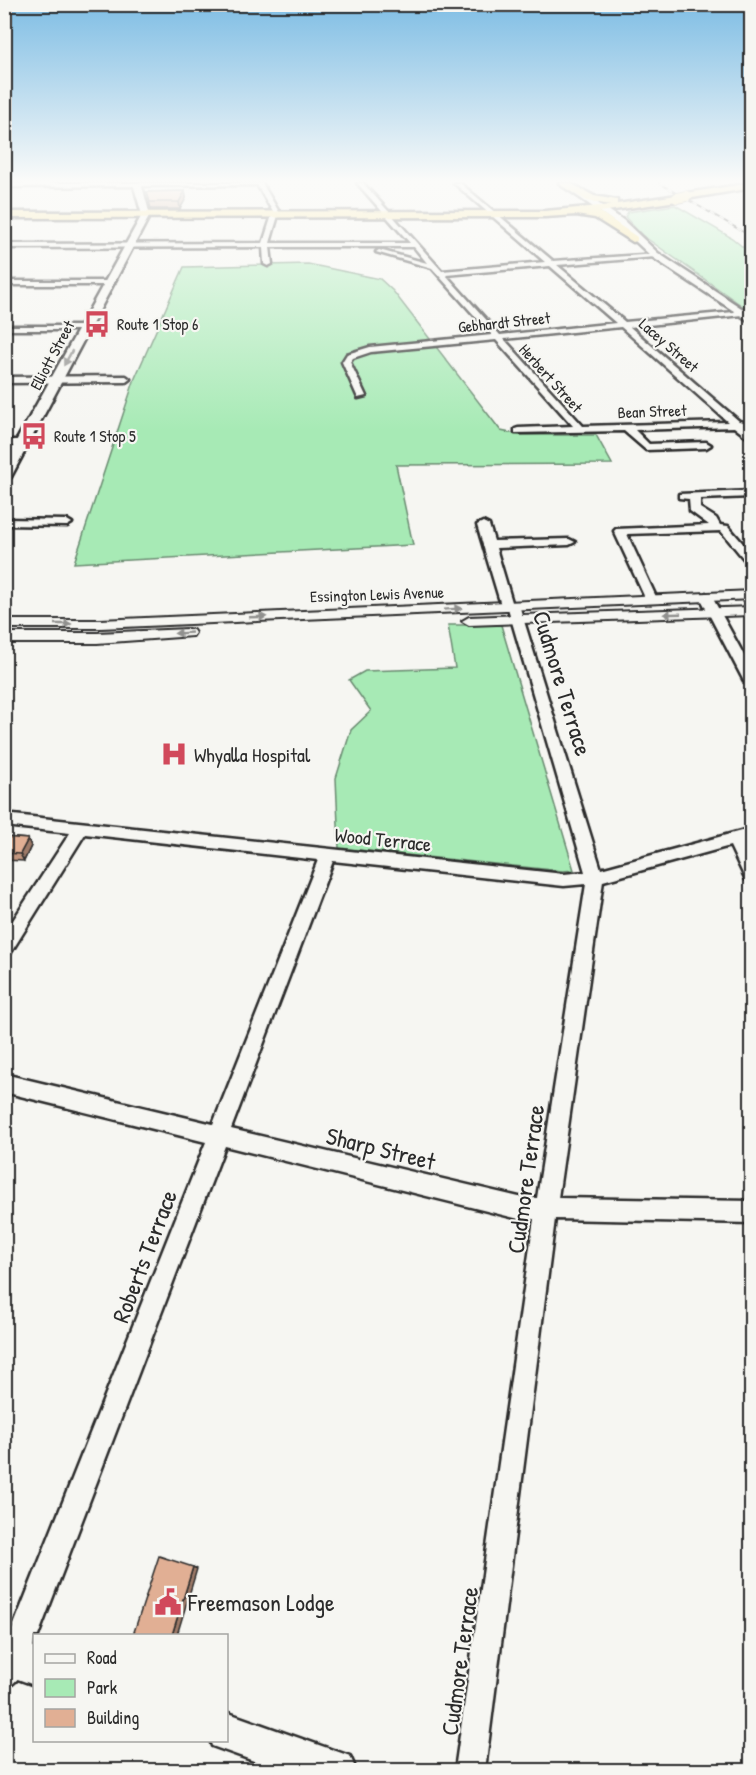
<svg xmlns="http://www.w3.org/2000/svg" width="756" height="1775" viewBox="0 0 756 1775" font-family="'Patrick Hand',sans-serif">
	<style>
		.green { fill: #a7eab5; stroke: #698a70; stroke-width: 1.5 }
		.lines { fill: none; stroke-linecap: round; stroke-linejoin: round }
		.minor-casing { stroke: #2b2b2b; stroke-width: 5 }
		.tertiary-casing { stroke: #2b2b2b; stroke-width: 4 }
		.secondary-casing { stroke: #2b2b2b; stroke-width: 5 }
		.trunk-casing { stroke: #2b2b2b; stroke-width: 5 }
		.minor { fill: #f6f6f2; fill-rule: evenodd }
		.tertiary { fill: #f6f6f2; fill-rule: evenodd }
		.secondary { fill: #f6f6f2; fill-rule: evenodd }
		.trunk { fill: #fae180; fill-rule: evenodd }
		.rail-casing { stroke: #2b2b2b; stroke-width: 2 }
		.rail { stroke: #f6f6f2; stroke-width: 1.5; stroke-dasharray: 5; stroke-linecap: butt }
		.trunk-bridge-casing { stroke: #2b2b2b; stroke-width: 12; stroke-linecap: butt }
		.trunk-bridge { stroke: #fae180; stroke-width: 10 }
		.wall { fill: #c2967f; stroke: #2b2b2b; stroke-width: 1.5 }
		.shaded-wall { fill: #9e7a68; stroke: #2b2b2b; stroke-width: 1.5 }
		.building { fill: #e1af94; stroke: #2b2b2b; stroke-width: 1.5 }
		.oneway { fill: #90908e }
		.labels { text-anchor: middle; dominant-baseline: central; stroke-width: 4.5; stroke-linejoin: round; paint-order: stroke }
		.far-street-label { font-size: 16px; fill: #2b2b2b; stroke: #f6f6f2 }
		.far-poi-label { font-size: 16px; fill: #2b2b2b; stroke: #f6f6f2; text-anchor: start }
		.poi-label { font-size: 20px; fill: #2b2b2b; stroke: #f6f6f2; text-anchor: start }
		.street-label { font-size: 20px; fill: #2b2b2b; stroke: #f6f6f2 }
		.near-street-label { font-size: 24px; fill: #2b2b2b; stroke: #f6f6f2 }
		.near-poi-label { font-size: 24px; fill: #2b2b2b; stroke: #f6f6f2; text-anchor: start }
	</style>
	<rect width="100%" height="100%" fill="#f6f6f2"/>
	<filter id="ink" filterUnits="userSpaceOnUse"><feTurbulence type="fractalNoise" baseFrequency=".0167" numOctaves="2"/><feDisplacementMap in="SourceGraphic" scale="12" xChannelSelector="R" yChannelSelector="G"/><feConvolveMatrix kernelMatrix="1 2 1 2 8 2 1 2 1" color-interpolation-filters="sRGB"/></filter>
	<g filter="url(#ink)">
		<!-- green -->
		<g class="green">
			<path d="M675 205 732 238 751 254V312L642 235 625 217 628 212Z"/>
			<path d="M308 264 380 279 393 291 501 431 520 435H596L612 464 396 465 413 545 74 563 135 378 184 267Z"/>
			<path d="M448 625H501L574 870 563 871 339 848 336 778 351 730 371 711 349 680 365 671 455 668Z"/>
		</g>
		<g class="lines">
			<defs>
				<g id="minor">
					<path d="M4 183H262L279 212 270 243H410L357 183H363L442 271 545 262 454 183H460L553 261 657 254 655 257 557 265 625 322 745 311 746 313 742 315 630 327 739 421 744 422V426L752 432V441L734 427 635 430 649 444 706 442 711 445 706 448 646 450 624 431 515 433V429L518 428 573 426 496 340 371 352 353 358 350 362 366 396 358 398 342 362 347 354 370 347 492 335 432 268 376 252 379 250 427 263 414 247H270L272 264 268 266 264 264 263 247 4 248V244L263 243 273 212 257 185 4 187ZM550 266 616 323 500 335 446 275ZM621 327 728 422 583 426 504 339Z"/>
					<path d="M4 281H110L114 283 110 285H4Z"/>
					<path d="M4 326H85L89 328 85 330H4Z"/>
					<path d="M4 377 126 376 130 379 126 382 4 383Z"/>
					<path d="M4 440H23L28 443 23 446H4Z"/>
					<path d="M752 491V497L700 499V508L716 518 720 525 728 526 752 554V565L748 564 721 531 627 534 657 599 651 603 647 602 614 531 616 529 709 525 690 511 689 499 679 498V494Z"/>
					<path d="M4 519 67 520 72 523 67 526 4 525Z"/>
					<path d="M483 522 489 525 494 541 569 539 575 542 569 545 496 548 512 602 519 605 601 869 752 828V840L745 842 752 857V882L746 880 730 846 603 881 558 1198 752 1201V1223L555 1219 485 1770H455L534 1219H519L225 1146 38 1636H34C34 1655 23 1681 4 1689V1650L206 1142 4 1092V1074L213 1124 318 860 85 834 10 954 4 956V934L70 833 4 826V814L564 874 585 872 508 608 501 605 477 525ZM333 861 564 886 586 884 537 1198 519 1197 231 1129Z"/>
					<path d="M706 593 712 597 752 670V687L745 683 700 597Z"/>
				</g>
				<g id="tertiary">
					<path d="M752 591V599L100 628H4V620H100Z"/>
					<path d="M752 607V615L469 625 462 621 469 617Z"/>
					<path d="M188 629 193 630 195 633 193 636 97 643H4V633H97Z"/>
				</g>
				<g id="secondary">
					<path d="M133 183H141L150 215 11 477 4 481V463L142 215Z"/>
					<path d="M559 183H568L623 220 658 253 752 315V323L652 257 617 224Z"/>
					<path d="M4 1636 34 1647V1685L4 1674Z"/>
					<path d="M226 1712 350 1756 356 1770H279L212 1746 210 1740H226Z"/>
				</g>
				<g id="trunk">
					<path d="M561 183H570L594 196 617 200V204L677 195 682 198 677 201 600 212 637 237V241L633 242 595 218 576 215 545 217 4 218V212L545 211 611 205 587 201 562 186Z"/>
					<path d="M752 183V188L686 199 681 196 686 193Z"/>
				</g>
			</defs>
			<!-- minor casing -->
			<use href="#minor" class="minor-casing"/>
			<!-- tertiary casing -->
			<use href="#tertiary" class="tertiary-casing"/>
			<!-- secondary casing -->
			<use href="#secondary" class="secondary-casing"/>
			<!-- trunk casing -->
			<use href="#trunk" class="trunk-casing"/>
			<!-- minor -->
			<use href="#minor" class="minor"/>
			<!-- tertiary -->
			<use href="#tertiary" class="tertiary"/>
			<!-- secondary -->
			<use href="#secondary" class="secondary"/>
			<!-- trunk -->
			<use href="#trunk" class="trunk"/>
			<defs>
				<path id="rail" d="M659 183 752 237"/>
			</defs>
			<!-- rail casing -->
			<use href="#rail" class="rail-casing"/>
			<!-- rail -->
			<use href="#rail" class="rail"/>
			<defs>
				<path id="trunk-bridge" d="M677 198 686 196"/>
			</defs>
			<!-- trunk-bridge casing -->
			<use href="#trunk-bridge" class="trunk-bridge-casing"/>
			<!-- trunk-bridge -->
			<use href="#trunk-bridge" class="trunk-bridge"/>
		</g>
		<!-- wall -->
		<g class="wall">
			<path d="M185 191 186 198 180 209H151L147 192Z"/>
			<path d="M4 837 28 839 31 846 24 861 4 860Z"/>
		</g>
		<!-- shaded-wall -->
		<g class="shaded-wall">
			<path d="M185 191 186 198 180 209 179 202Z"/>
			<path d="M28 839 31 846 24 861 20 854Z"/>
			<path d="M193 1567 197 1569 177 1635H172Z"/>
		</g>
		<!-- building -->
		<g class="building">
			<path d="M185 191 179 202H150L147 192Z"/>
			<path d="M4 837 28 839 20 854 4 853Z"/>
			<path d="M159 1556 193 1567 172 1635H133Z"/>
		</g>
		<!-- one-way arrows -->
		<defs><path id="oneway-solid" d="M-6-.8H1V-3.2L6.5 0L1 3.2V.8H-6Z" transform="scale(1.5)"/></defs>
		<g class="oneway">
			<use href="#oneway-solid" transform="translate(68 358) rotate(119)"/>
			<use href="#oneway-solid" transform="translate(453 609) rotate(-4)"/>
			<use href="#oneway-solid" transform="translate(672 614) rotate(178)"/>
			<use href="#oneway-solid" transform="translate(258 617) rotate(-2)"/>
			<use href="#oneway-solid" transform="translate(63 624)"/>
			<use href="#oneway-solid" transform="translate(183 633) rotate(177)"/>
		</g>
	</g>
	<!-- sky -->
	<linearGradient id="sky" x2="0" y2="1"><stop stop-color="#7ebde4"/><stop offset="0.42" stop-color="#fbfbf9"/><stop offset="1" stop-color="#fbfbf9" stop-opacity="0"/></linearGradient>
	<rect width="756" height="431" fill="url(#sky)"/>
	<!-- icons -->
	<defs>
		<symbol id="bus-bare" viewBox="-9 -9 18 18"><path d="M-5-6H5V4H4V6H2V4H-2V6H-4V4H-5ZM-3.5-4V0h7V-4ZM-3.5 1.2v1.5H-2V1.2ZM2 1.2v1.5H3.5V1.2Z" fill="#d1495b" stroke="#f6f6f2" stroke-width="2.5" paint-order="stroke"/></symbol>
		<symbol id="hospital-bare" viewBox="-9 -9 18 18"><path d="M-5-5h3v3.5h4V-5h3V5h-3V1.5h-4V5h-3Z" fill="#d1495b" stroke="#f6f6f2" stroke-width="2.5" paint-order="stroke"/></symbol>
		<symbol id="civic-bare" viewBox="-9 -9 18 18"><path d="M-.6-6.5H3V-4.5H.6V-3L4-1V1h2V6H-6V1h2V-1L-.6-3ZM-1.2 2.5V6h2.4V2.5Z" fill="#d1495b" stroke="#f6f6f2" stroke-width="2.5" paint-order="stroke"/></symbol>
	</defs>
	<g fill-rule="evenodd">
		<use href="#bus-bare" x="78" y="305" width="38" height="38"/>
		<use href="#bus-bare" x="15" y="417" width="38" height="38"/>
		<use href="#hospital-bare" x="155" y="735" width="38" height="38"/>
		<use href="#civic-bare" x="149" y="1583" width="38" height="38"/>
	</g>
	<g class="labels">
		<!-- far-street labels -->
		<g class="far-street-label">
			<text transform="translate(504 322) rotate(-6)">Gebhardt Street</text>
			<text transform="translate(669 345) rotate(41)">Lacey Street</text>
			<text transform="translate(52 355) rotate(-62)">Elliott Street</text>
			<text transform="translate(551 378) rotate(48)">Herbert Street</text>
			<text transform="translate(652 411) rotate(-2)">Bean Street</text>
			<text transform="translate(377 594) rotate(-2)">Essington Lewis Avenue</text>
		</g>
		<!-- far-poi labels -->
		<g class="far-poi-label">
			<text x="117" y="324">Route 1 Stop 6</text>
			<text x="54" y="436">Route 1 Stop 5</text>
		</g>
		<!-- poi labels -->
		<g class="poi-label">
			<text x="194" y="754">Whyalla Hospital</text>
		</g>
		<!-- street labels -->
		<g class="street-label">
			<text transform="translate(383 839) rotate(6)">Wood Terrace</text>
		</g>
		<!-- near-street labels -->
		<g class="near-street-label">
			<text transform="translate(563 683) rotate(73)">Cudmore Terrace</text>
			<text transform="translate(381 1148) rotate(14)">Sharp Street</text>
			<text transform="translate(525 1179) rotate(-82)">Cudmore Terrace</text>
			<text transform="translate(144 1256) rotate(-69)">Roberts Terrace</text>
			<text transform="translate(459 1661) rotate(-82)">Cudmore Terrace</text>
		</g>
		<!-- near-poi labels -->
		<g class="near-poi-label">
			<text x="188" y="1602">Freemason Lodge</text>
		</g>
	</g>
	<!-- margin -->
	<rect width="756" height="1775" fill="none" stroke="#f6f6f2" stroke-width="24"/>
	<rect x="12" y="12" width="732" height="1751" fill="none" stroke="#2b2b2b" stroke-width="2" filter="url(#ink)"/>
	<!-- legend -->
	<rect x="33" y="1634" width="195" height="108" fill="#f6f6f2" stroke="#a5a5a2" stroke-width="1.5"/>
	<rect x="45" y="1654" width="30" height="9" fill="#f6f6f2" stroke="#a5a5a2" stroke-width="1.5"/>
	<text x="87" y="1664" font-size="18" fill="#2b2b2b">Road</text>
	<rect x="45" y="1679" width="30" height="18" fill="#a7eab5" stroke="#a5a5a2" stroke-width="1.5"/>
	<text x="87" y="1694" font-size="18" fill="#2b2b2b">Park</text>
	<rect x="45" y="1709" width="30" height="18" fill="#e1af94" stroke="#a5a5a2" stroke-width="1.5"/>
	<text x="87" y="1724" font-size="18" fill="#2b2b2b">Building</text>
</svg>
